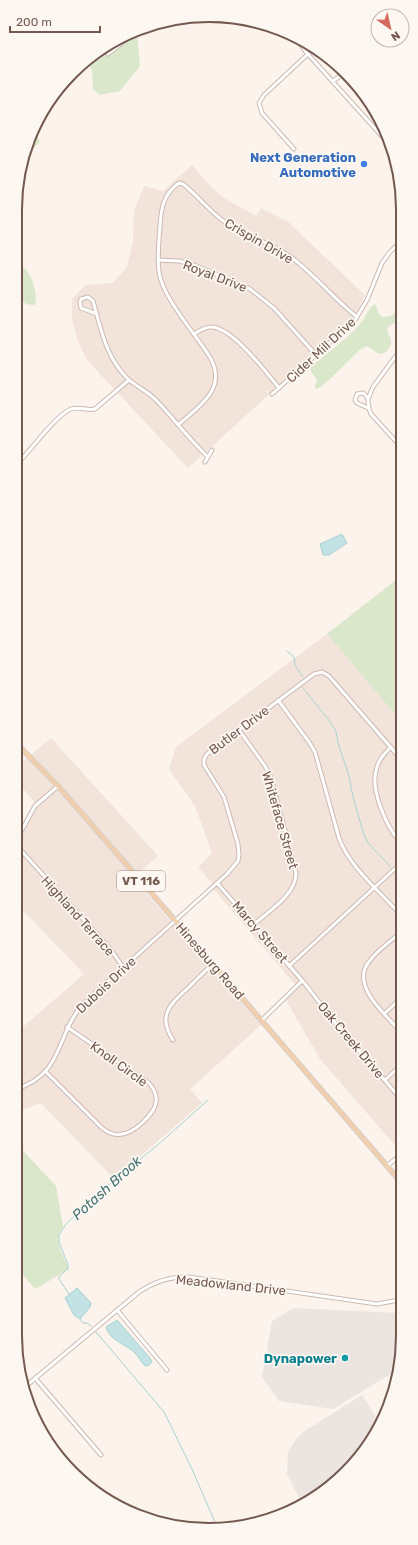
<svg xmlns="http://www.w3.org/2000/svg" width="418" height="1545" viewBox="0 0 418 1545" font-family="Rubik,sans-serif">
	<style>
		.residential { fill: #f2e4db }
		.industrial { fill: #ebe4e1 }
		.green { fill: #dae7cb }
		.water { fill: #c2e2e3; stroke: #a9d2d3 }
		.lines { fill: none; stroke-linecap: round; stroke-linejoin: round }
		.stream { stroke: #a9d2d3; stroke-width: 1 }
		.minor-casing { stroke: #ccbab2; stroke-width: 5 }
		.major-casing { stroke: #d8d1ce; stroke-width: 6 }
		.minor { stroke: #fff; stroke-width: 3 }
		.major { stroke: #f1ceac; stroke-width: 4 }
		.shop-dot { fill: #3f7fe0; stroke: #fdf7f2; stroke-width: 1.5 }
		.culture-dot { fill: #0f9aa8; stroke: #fdf7f2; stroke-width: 1.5 }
		.labels { text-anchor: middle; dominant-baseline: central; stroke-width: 3.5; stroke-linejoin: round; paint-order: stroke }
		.shield { fill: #fdf7f2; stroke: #9d8881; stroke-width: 1 }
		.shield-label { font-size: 12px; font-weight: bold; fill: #745951 }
		.shop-label { font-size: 13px; font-weight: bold; fill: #366cbe; stroke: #fdf7f2; text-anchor: end }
		.street-label { font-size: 13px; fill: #745951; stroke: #fdf7f2 }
		.culture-label { font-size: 13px; font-weight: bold; fill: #0d838f; stroke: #fdf7f2; text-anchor: end }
		.water-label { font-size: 14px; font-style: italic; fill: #467576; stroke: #fdf7f2 }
		.rim { fill: none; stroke: #745951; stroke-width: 2 }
	</style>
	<rect width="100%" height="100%" fill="#fbf3ec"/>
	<!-- residential -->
	<g class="residential">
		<path d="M192 165 212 188 224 198 256 216 261 208 287 221 365 295 359 308 349 322 188 468 87 360 77 339 72 319V299L85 285 113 283 127 267 133 241 134 211 144 186 163 191Z"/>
		<path d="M327 634 400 720V1151L320 1059 286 1000 298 988 210 885 212 883 198 867 212 853 195 806 169 769 176 747Z"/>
		<path d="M51 738 158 856 133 878 261 1025 190 1089 202 1103 114 1179 41 1103 16 1112V1033L84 974 16 903 17 833 34 802 17 781V766Z"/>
	</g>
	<!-- industrial -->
	<g class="industrial">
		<path d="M294 1308 399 1313V1369L333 1409 279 1401 262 1377 272 1321Z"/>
		<path d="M362 1395 380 1424 377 1433 327 1490 302 1503 287 1474 288 1452 297 1438 306 1430Z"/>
	</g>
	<!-- green -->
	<g class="green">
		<path d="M137 33 140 66 120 91 100 95 93 89C92 80 94 68 87 62L101 48Z"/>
		<path d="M34 135H36L40 142 25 157Z"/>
		<path d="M18 264C31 268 36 290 36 302L34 305 26 304 18 298Z"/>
		<path d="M375 304 379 314 383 317 391 316 401 308V320L392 324 387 328C387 333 391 336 391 341 391 348 386 354 379 354L367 346 361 349C353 356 323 388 316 389L315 386 317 380 310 370 311 367C328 352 346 340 361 323 365 318 370 305 375 304Z"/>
		<path d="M401 576 400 720 327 634Z"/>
		<path d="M16 1143 56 1186 63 1227C52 1240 63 1255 69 1269L35 1289 15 1265Z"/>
	</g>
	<!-- water -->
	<g class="water">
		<path d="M342 534 347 543 329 555H323L320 544Z"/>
		<path d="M77 1288 91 1303 90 1307 80 1319 74 1315 65 1298Z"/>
		<path d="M117 1320 150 1358 152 1362 149 1365 145 1366C141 1362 139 1357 135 1353 126 1344 110 1341 106 1327Z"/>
	</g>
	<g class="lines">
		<!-- stream -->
		<g class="stream">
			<path d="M287 651 294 657 295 665 303 677"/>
			<path d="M302 687 328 719 336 731 338 743 349 776 353 797 364 835 368 843 390 866"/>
			<path d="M395 873 400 877"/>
			<path d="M69 1294 59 1279V1277L68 1268V1265L59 1242V1235L66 1224 100 1192 160 1143 208 1100"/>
			<path d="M80 1319 83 1323H87L91 1326"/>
			<path d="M96 1332 164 1412 192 1469 217 1527"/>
		</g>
		<defs>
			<g id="minor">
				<path d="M294 35 306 52 389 144"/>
				<path d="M108 54 133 34"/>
				<path d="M333 81 346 72"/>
				<path d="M294 149 262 113 259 103 264 95 308 54"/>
				<path d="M158 260 179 261 194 265 250 289 274 308 316 355"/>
				<path d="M97 314 81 308 80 302 81 299 88 297 93 301C101 329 106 358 128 379 137 387 149 392 157 401 174 419 189 439 207 456"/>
				<path d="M194 334C199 331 205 327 211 327 232 327 266 372 279 388"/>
				<path d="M272 394 355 320 367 300 382 263 390 252 401 241"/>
				<path d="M368 399 373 387 398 353 400 349 398 340"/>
				<path d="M368 408 357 403 355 400 357 394 363 393C371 398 366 405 371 414L401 447"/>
				<path d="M178 425C198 407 227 390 211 359 196 334 163 299 159 272 157 257 159 241 160 226 161 209 163 194 179 183L183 184C198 196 210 212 226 223 247 236 271 243 291 257 315 275 333 298 357 317"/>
				<path d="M205 462 212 450"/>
				<path d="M18 463C31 450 56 415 71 409 79 406 87 411 95 409L129 380"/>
				<path d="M278 700 309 742 315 752 339 838C348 865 380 892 400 914"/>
				<path d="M239 730 265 766 271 778 296 873C296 895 269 911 253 925"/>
				<path d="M391 747C385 753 379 759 377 767 369 788 386 826 400 842"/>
				<path d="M17 839 35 806 58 786"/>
				<path d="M17 846 111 950 123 967"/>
				<path d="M217 883 306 985 332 1019 400 1098"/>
				<path d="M289 966 400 864"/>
				<path d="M385 1013 400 999"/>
				<path d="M262 1020 302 981"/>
				<path d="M400 1031C386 1015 351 986 368 963 376 951 390 942 400 933"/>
				<path d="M173 1040C157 1016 170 1004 188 988 196 980 204 972 213 964"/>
				<path d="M45 1071 101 1127C115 1140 129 1135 142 1123 155 1111 163 1099 149 1083L67 1027"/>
				<path d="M385 1080 400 1066"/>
				<path d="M16 1089C65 1074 55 1034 84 1003L227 874 238 861 239 854 238 844 224 797 204 765V759L207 754 314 674 322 672 329 676 400 758"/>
				<path d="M387 1166 400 1155"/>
				<path d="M117 1310 167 1370"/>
				<path d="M35 1378 101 1455"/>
				<path d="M26 1386 139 1292C155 1281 170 1276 189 1277L377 1304 399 1300"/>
			</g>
			<path id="major" d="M17 744 58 786 160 903 400 1181"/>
		</defs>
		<!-- minor casing -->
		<use href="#minor" class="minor-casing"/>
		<!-- major casing -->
		<use href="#major" class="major-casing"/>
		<!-- minor -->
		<use href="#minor" class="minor"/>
		<!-- major -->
		<use href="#major" class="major"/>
	</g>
	<!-- markers -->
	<circle class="shop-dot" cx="364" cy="164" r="4"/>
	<circle class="culture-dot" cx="345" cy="1358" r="4"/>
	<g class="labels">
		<!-- shield labels -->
		<rect class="shield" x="117" y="871" width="48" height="20" rx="3"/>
		<g class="shield-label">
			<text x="141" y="881">VT 116</text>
		</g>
		<!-- shop labels -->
		<g class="shop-label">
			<text x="356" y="157">Next Generation<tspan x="356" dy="15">Automotive</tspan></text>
		</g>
		<!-- street labels -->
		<g class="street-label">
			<text transform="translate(259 241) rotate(30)">Crispin Drive</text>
			<text transform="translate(215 276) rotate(21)">Royal Drive</text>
			<text transform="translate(321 350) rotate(-43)">Cider Mill Drive</text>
			<text transform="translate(239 730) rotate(-37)">Butler Drive</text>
			<text transform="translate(280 820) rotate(74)">Whiteface Street</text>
			<text transform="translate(78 916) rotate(48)">Highland Terrace</text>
			<text transform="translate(260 932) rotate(49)">Marcy Street</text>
			<text transform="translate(210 961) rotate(49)">Hinesburg Road</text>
			<text transform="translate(106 985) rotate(-43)">Dubois Drive</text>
			<text transform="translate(351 1040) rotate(50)">Oak Creek Drive</text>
			<text transform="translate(119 1064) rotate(36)">Knoll Circle</text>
			<text transform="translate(231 1285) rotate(6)">Meadowland Drive</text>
		</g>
		<!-- culture labels -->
		<g class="culture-label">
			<text x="337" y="1358">Dynapower</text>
		</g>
		<!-- water labels -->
		<g class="water-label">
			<text transform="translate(107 1188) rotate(-42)">Potash Brook</text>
		</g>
	</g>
	<!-- crop -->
	<path d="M0 0H418V1545H0ZM209 22H209A187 187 0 0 1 396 209V1336A187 187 0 0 1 209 1523H209A187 187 0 0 1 22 1336V209A187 187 0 0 1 209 22Z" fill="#fdf7f2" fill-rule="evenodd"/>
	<path class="rim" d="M209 22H209A187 187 0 0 1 396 209V1336A187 187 0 0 1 209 1523H209A187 187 0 0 1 22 1336V209A187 187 0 0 1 209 22Z"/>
	<!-- north arrow -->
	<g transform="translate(390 28) rotate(146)"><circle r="19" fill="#fdf7f2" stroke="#c6b8b2"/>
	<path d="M0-3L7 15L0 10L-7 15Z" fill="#d66a60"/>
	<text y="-6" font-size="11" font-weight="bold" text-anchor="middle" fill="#745951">N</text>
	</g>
	<!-- scale -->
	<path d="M10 26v6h90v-6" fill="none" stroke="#745951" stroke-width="2"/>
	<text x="16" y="26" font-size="12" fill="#745951" stroke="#fdf7f2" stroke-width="3" paint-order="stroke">200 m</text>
</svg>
